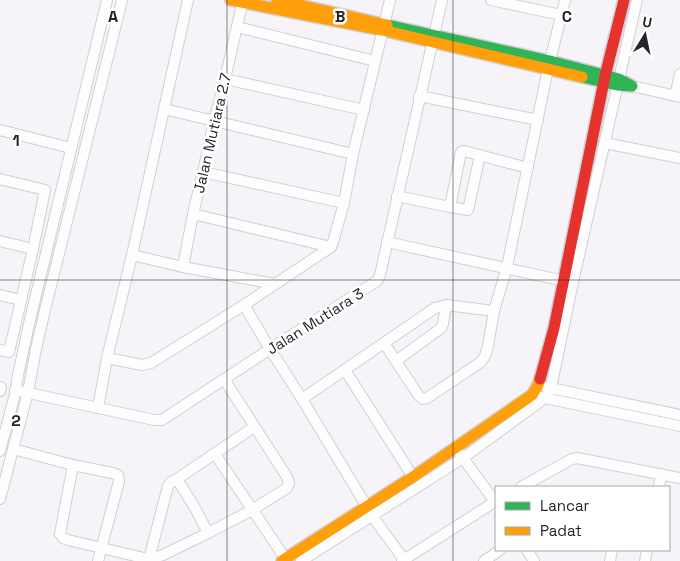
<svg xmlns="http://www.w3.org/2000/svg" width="680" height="561" viewBox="0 0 680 561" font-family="'Space Grotesk',sans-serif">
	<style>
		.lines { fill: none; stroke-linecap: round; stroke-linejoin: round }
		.street-casing { stroke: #d1cfd3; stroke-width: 12 }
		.fast-casing { stroke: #d1cfd3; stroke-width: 14 }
		.slow-casing { stroke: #d1cfd3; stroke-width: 14 }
		.jam-casing { stroke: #d1cfd3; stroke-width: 14 }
		.street { stroke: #fefdfe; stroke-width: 10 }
		.fast { stroke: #30b455; stroke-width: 11 }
		.slow { stroke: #ff9f0a; stroke-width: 11 }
		.jam { stroke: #e5322d; stroke-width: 11 }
		.grid { fill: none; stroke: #262428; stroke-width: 1; stroke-opacity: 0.55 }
		.labels { text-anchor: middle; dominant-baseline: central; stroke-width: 5; stroke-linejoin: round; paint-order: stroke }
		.street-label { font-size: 15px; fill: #262428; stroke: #fff }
		.grid-label { font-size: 16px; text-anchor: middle; font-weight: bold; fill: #262428; stroke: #fff; stroke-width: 5; stroke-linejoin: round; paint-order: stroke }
	</style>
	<rect width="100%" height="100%" fill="#f6f3f9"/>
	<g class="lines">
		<defs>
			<g id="street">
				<path d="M491 0 561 15"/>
				<path d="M237 27 375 61"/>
				<path d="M225 79 364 110"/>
				<path d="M632 86 680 97"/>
				<path d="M419 96 538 120"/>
				<path d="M675 96 680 74"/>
				<path d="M164 109 353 154"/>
				<path d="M0 130 71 148"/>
				<path d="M605 143 680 158"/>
				<path d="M203 172 344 203"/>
				<path d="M0 179 45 190 33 249 9 352 0 350"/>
				<path d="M397 196 450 207 468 210 480 155"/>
				<path d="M450 207 461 152 464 151 528 168"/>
				<path d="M193 214 331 247"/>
				<path d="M0 241 33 249"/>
				<path d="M387 242 569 282"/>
				<path d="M132 255 183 267 275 284"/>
				<path d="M183 267 193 214 203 172 214 121 225 79 243 0"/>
				<path d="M0 295 21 300"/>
				<path d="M244 305 270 349 302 399 373 517 405 561"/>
				<path d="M384 343 419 396 423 399 427 398 481 362 485 356 488 346 494 311 507 267 548 69 565 0"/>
				<path d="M107 358 142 365 151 363 244 305 331 247 333 242 344 203 353 154 390 0"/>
				<path d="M396 361 441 328 443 324 446 305"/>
				<path d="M345 370 413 477"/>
				<path d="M0 387H1L0 391"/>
				<path d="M546 387 680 415"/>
				<path d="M15 390 154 420H162L270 349 377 281 380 275 442 0"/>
				<path d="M541 397 545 398 551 388 573 282 637 0"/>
				<path d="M302 399 435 308 446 305 494 311"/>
				<path d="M98 408 107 358 132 255 188 0"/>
				<path d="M13 449 73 465"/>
				<path d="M0 451 15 394 18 375 29 324 107 0"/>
				<path d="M215 454 287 561"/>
				<path d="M460 454 496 503"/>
				<path d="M177 479 195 508 208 533"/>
				<path d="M521 487 572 459 577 458 680 478"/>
				<path d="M659 487 661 474"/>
				<path d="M0 499 28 392 36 349 45 310 122 0"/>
				<path d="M527 550 534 561"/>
				<path d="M149 559 168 486 171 482 177 479 254 427"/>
				<path d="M98 561 119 481 118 475 112 473 73 465 60 534 63 538 68 540 144 558H154L163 555 208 533 252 510 287 488 289 483 287 477 224 379"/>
				<path d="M301 561 463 458 545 398 680 426"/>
				<path d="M402 561 496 501"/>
				<path d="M484 561 500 550"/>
				<path d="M610 561 612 550"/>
				<path d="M645 561 647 550"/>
			</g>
			<path id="fast" d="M387 25 550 61 619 79 632 86 617 85 582 77"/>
			<g id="slow">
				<path d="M231 0 382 30 582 77"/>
				<path d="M277 0 387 25"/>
				<path d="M282 561 413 477 532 395 538 385 540 379"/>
			</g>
			<path id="jam" d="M540 379 554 328 605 76 624 0"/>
		</defs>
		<!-- street casing -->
		<use href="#street" class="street-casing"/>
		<!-- fast casing -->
		<use href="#fast" class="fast-casing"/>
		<!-- slow casing -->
		<use href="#slow" class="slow-casing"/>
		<!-- jam casing -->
		<use href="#jam" class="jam-casing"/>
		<!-- street -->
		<use href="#street" class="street"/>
		<!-- fast -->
		<use href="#fast" class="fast"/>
		<!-- slow -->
		<use href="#slow" class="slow"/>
		<!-- jam -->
		<use href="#jam" class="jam"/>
	</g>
	<!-- grid -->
	<path class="grid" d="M227 0V561M453 0V561M0 280H680"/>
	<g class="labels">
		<!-- street labels -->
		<g class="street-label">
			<text transform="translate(212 133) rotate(-77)">Jalan Mutiara 2.7</text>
			<text transform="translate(315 321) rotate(-32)">Jalan Mutiara 3</text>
		</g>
	</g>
	<g class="grid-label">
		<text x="113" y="22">A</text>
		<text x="340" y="22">B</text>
		<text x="567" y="22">C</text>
		<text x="16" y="146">1</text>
		<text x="16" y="426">2</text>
	</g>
	<!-- legend -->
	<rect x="495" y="486" width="175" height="65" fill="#ffffff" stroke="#a8a7a9"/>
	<rect x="505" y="502" width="25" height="8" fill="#30b455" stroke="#a8a7a9"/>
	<text x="540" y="511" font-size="15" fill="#262428">Lancar</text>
	<rect x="505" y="527" width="25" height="8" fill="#ff9f0a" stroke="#a8a7a9"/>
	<text x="540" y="536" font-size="15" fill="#262428">Padat</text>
	<!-- north arrow -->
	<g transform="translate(645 35) rotate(10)" stroke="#ffffff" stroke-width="4" paint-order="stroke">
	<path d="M0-4L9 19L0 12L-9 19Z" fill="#262428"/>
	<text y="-8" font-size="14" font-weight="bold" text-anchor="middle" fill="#262428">U</text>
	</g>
</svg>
